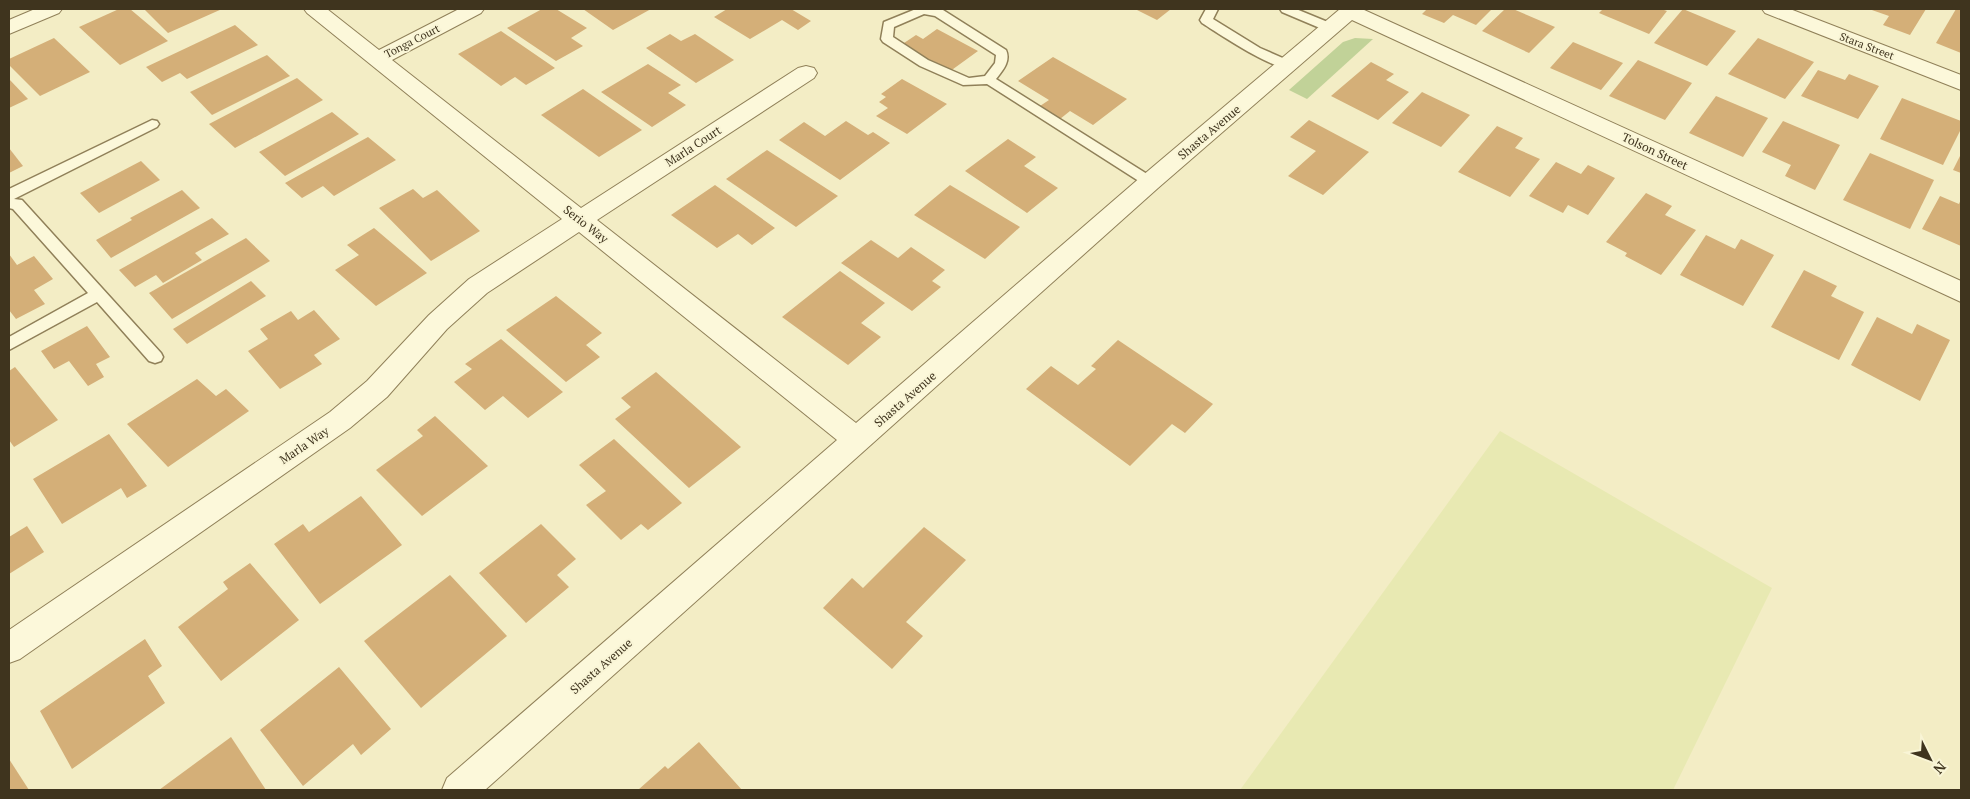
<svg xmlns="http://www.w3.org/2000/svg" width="1970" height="799" viewBox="0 0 1970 799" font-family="'PT Serif',serif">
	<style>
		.farmland { fill: #e8e9b2 }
		.green { fill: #c1d298 }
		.building { fill: #d4af78 }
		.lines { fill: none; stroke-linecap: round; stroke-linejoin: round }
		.service-casing { stroke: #908059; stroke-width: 3 }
		.minor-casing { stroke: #908059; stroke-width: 2 }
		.service { fill: #fcf8da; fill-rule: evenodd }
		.minor { fill: #fcf8da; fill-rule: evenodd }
		.labels { text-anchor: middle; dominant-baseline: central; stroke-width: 4; stroke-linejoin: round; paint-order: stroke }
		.far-street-label { font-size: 11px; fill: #3f341e; stroke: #f9f5d6 }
		.street-label { font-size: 12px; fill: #3f341e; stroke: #f9f5d6 }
	</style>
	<rect width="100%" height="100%" fill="#f3edc5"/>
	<!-- farmland -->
	<path class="farmland" d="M1500 431 1772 588 1673 790H1240Z"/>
	<!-- green -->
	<path class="green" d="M1355 38 1373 39 1307 99 1289 90 1343 42Z"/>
	<!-- building -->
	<g class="building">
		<path d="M119 9H130L168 41 120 65 79 27Z"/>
		<path d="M144 9H222L168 33Z"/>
		<path d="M542 9H556L587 28 571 38 583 46 556 61 507 28Z"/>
		<path d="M583 9H651L613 30Z"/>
		<path d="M727 9H791L811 21 798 30 782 20 750 39 714 17Z"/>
		<path d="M1135 9H1171L1157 20Z"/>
		<path d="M1427 9H1492L1476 25 1453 15 1444 23 1422 14Z"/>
		<path d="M1505 9H1513L1555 27 1529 53 1482 31Z"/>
		<path d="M1603 9H1661L1667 11 1649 34 1599 13Z"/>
		<path d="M1683 9 1736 31 1707 66 1654 43Z"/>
		<path d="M1869 9H1926L1910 35 1883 25 1889 16Z"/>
		<path d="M1956 9H1961V53L1936 43Z"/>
		<path d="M235 25 258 45 187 79 180 73 162 82 146 67Z"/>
		<path d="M937 29 978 51 949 72 901 45 916 35 923 39Z"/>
		<path d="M501 31 555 68 526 85 515 77 501 86 458 54Z"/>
		<path d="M670 34 681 41 695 34 734 60 696 83 646 48Z"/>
		<path d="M54 38 90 72 40 96 9 65V59Z"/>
		<path d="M1758 38 1814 62 1785 99 1728 74Z"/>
		<path d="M1573 42 1623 63 1601 90 1550 68Z"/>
		<path d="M267 55 290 76 212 115 190 92Z"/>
		<path d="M1053 57 1127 99 1093 125 1070 111 1060 119 1040 106 1049 100 1018 81Z"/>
		<path d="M1638 60 1692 83 1665 120 1609 96Z"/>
		<path d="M1371 62 1394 74 1386 80 1409 92 1378 120 1331 96Z"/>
		<path d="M648 64 681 85 668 93 686 105 652 127 601 92Z"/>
		<path d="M1818 70 1845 80 1849 74 1879 86 1858 119 1801 96Z"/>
		<path d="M297 78 323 100 235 148 209 124Z"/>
		<path d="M9 79 28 99 9 108Z"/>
		<path d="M902 79 947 104 907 134 876 116 888 108 879 102 886 97 881 94Z"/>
		<path d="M583 89 642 130 599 157 541 115Z"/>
		<path d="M1422 92 1470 115 1441 147 1392 123Z"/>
		<path d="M1716 96 1768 118 1743 157 1689 133Z"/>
		<path d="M1902 98 1961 121V129L1943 165 1880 139Z"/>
		<path d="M332 112 359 134 285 176 259 152Z"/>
		<path d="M1309 120 1369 152 1323 195 1288 176 1316 151 1290 137Z"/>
		<path d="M846 121 868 135 873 132 890 143 840 180 779 140 804 122 825 136Z"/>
		<path d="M1783 121 1840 145 1815 190 1785 176 1791 165 1762 152Z"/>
		<path d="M1497 126 1523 138 1515 148 1540 159 1510 197 1458 172Z"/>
		<path d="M368 137 396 160 334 196 323 186 302 198 285 183Z"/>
		<path d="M1008 139 1036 157 1024 166 1058 188 1027 213 965 171Z"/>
		<path d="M9 148 23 166 9 173Z"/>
		<path d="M767 150 838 196 796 227 726 179Z"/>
		<path d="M1870 153 1934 180 1910 229 1843 200Z"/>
		<path d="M1961 154V173L1953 170Z"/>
		<path d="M141 161 160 180 99 213 80 193Z"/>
		<path d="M1556 162 1581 174 1588 165 1615 178 1588 215 1568 205 1563 213 1529 196Z"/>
		<path d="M715 185 775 228 752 245 738 234 717 248 671 215Z"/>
		<path d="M950 185 1020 227 985 259 914 215Z"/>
		<path d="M413 189 423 198 437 190 480 231 431 261 379 208Z"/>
		<path d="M182 190 200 208 111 258 96 240 132 220 130 218Z"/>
		<path d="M1646 193 1672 206 1665 215 1696 230 1661 275 1625 256 1627 253 1606 242Z"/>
		<path d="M1940 196 1959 204 1961 199V246L1922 229Z"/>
		<path d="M212 218 229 234 195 253 202 260 163 283 156 275 135 287 119 270Z"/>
		<path d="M374 228 427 273 376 306 335 270 359 255 347 245Z"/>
		<path d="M1706 235 1735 249 1741 239 1774 255 1743 306 1680 275Z"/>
		<path d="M246 238 270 261 172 319 149 293Z"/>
		<path d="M871 240 898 258 911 247 945 270 932 281 941 287 912 311 841 263Z"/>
		<path d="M9 254 17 265 34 256 53 279 34 290 45 304 16 319 9 310Z"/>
		<path d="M1804 270 1837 286 1831 296 1864 312 1839 360 1771 327Z"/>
		<path d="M840 271 885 303 861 323 881 337 848 365 782 317Z"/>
		<path d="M251 281 266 296 187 344 173 329Z"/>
		<path d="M556 296 602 333 586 345 600 357 566 382 506 330Z"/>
		<path d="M314 310 340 339 314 355 322 364 280 389 248 351 268 339 260 329 291 311 298 320Z"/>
		<path d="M1877 317 1912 334 1917 324 1950 340 1920 401 1851 365Z"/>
		<path d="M87 326 110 357 96 364 104 377 88 386 69 361 54 369 41 351Z"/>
		<path d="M501 339 563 392 528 418 503 396 485 410 454 382 472 369 465 364Z"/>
		<path d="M1118 340 1213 404 1185 433 1172 424 1130 466 1026 389 1051 366 1078 385 1096 369 1091 366Z"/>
		<path d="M15 367 58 420 14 447 9 440V371Z"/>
		<path d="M656 372 741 447 689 488 615 419 631 407 621 398Z"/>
		<path d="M197 379 216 396 226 389 249 411 168 467 127 424Z"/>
		<path d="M435 416 488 466 422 516 376 470 423 436 417 430Z"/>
		<path d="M109 434 147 486 127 498 121 488 62 524 33 479Z"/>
		<path d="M614 439 682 503 648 530 641 524 621 540 586 505 606 491 579 465Z"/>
		<path d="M361 496 402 545 320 604 274 544 303 524 309 532Z"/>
		<path d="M541 524 576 559 557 575 569 587 526 623 479 573Z"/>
		<path d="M27 526 44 552 9 574V537Z"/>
		<path d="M924 527 966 560 906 622 923 636 892 669 823 608 852 578 863 588Z"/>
		<path d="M250 563 299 620 221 681 178 627 228 589 223 582Z"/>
		<path d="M450 575 507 636 421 708 364 641Z"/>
		<path d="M145 639 162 666 148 676 165 703 72 769 40 711Z"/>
		<path d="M339 667 391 729 361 755 353 744 303 786 260 730Z"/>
		<path d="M231 737 266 790H159Z"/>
		<path d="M699 742 742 790H638L665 766 668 769Z"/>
		<path d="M9 759 29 790H9Z"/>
	</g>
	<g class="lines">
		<defs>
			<g id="service">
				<path d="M916 9 943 10 1006 50C1011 61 1003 70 996 79L1155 179 1157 182 1155 185H1145L987 84 963 85 920 66 883 42 881 39 884 22ZM924 14 935 16 996 55 995 63 985 76 969 78 928 60 893 37 894 27Z"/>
				<path d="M1206 9H1218L1213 19 1260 48 1292 62 1294 65 1292 68C1275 72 1218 33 1202 23L1200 20Z"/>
				<path d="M1280 9H1296L1335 25 1337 28 1331 32 1327 31 1282 12Z"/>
				<path d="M152 120 157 121 159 124 157 127 14 199 22 200 161 353 163 357 161 361 155 363 149 361 97 302 9 350V337L88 293 13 209 9 208V189Z"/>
			</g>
			<g id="minor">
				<path d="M35 9H62L59 13 9 34V20Z"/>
				<path d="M304 9H327L379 50 459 9H484L481 13 392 60 581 208 798 68 806 66 814 68 817 73 814 78 597 220 856 423 1142 176 1340 9H1362L1961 281V302L1352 20 1158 188 485 790H442L447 778 837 440 579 232 487 293 447 329 387 397 350 428 20 659 9 663V630L330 412 367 381 429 315 469 279 562 219 307 13Z"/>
				<path d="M1762 9H1790L1961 75V90L1765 13Z"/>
			</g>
		</defs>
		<!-- service casing -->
		<use href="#service" class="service-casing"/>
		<!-- minor casing -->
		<use href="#minor" class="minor-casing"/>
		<!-- service -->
		<use href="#service" class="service"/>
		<!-- minor -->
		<use href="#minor" class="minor"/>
	</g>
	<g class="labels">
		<!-- far-street labels -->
		<g class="far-street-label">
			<text transform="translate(412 41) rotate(-27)">Tonga Court</text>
			<text transform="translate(1867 46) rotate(21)">Stara Street</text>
		</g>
		<!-- street labels -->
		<g class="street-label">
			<text transform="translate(1209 132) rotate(-40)">Shasta Avenue</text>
			<text transform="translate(693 146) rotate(-33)">Marla Court</text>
			<text transform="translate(1655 151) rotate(25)">Tolson Street</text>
			<text transform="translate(586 224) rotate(38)">Serio Way</text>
			<text transform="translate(905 399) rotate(-41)">Shasta Avenue</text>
			<text transform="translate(304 445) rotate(-34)">Marla Way</text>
			<text transform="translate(601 666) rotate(-41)">Shasta Avenue</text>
		</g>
	</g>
	<!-- border -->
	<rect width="1970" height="799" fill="none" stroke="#3f341e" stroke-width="20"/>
	<!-- north arrow -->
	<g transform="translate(1930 759) rotate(132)" stroke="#f9f5d6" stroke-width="4" paint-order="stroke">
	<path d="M0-4L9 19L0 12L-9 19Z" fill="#3f341e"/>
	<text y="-8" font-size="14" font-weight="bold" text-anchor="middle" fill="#3f341e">N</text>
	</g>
</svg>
